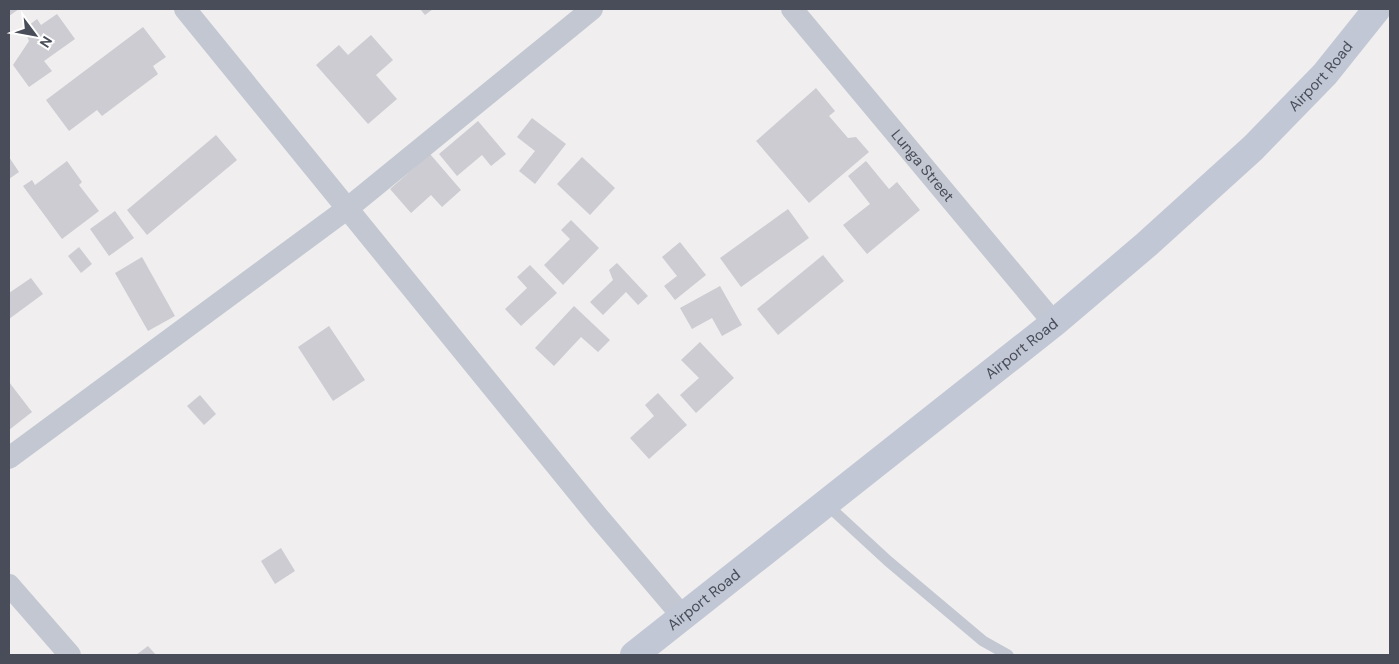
<svg xmlns="http://www.w3.org/2000/svg" width="1399" height="664" viewBox="0 0 1399 664" font-family="'DM Sans',sans-serif">
	<style>
		.building { fill: #ccccd2 }
		.lines { fill: none; stroke-linecap: round; stroke-linejoin: round }
		.lane { stroke: #c2c7d1; stroke-width: 11 }
		.street { stroke: #c2c7d1; stroke-width: 22 }
		.secondary { stroke: #c2c7d5; stroke-width: 28 }
		.labels { text-anchor: middle; dominant-baseline: central; stroke-width: 5; stroke-linejoin: round; paint-order: stroke }
		.street-label { font-size: 15px; fill: #484d59; stroke: #fff }
	</style>
	<rect width="100%" height="100%" fill="#f0eeee"/>
	<!-- building -->
	<g class="building">
		<path d="M9 9H19L9 16Z"/>
		<path d="M420 9H433L425 15Z"/>
		<path d="M57 14 75 39 44 61 52 71 29 87 13 65 29 41 24 29 37 19 41 25Z"/>
		<path d="M143 27 166 57 153 66 158 74 102 116 97 110 69 131 46 100Z"/>
		<path d="M371 35 393 60 376 75 397 99 368 124 316 65 339 45 348 55Z"/>
		<path d="M816 88 835 111 829 116 848 138 856 137 869 152 809 203 756 141Z"/>
		<path d="M532 118 566 144 535 184 519 171 535 151 517 137Z"/>
		<path d="M478 121 506 154 491 166 482 155 457 176 439 154Z"/>
		<path d="M216 135 237 160 147 235 127 210Z"/>
		<path d="M430 154 461 190 442 207 431 195 411 213 390 189Z"/>
		<path d="M9 157 19 172 9 179Z"/>
		<path d="M582 157 615 188 590 215 557 184Z"/>
		<path d="M67 161 82 182 79 185 99 211 62 239 23 186 32 180 35 185Z"/>
		<path d="M866 161 889 189 897 182 920 210 867 254 843 225 870 204 848 176Z"/>
		<path d="M788 209 809 238 741 287 720 258Z"/>
		<path d="M115 211 134 238 109 256 90 229Z"/>
		<path d="M571 220 599 248 563 285 544 265 570 239 561 230Z"/>
		<path d="M680 242 706 275 675 300 664 286 677 276 662 257Z"/>
		<path d="M79 247 92 264 81 273 68 256Z"/>
		<path d="M823 255 844 281 778 335 757 309Z"/>
		<path d="M142 257 175 316 148 331 115 273Z"/>
		<path d="M617 263 648 296 638 305 626 292 603 315 590 302 613 280 609 270Z"/>
		<path d="M530 265 557 293 521 326 505 309 527 288 517 277Z"/>
		<path d="M31 278 43 294 9 319V293Z"/>
		<path d="M720 286 742 325 722 336 712 318 692 329 680 308Z"/>
		<path d="M574 306 610 340 598 352 581 337 554 366 535 348Z"/>
		<path d="M329 326 365 380 333 401 298 347Z"/>
		<path d="M700 342 734 378 696 413 680 395 699 378 681 360Z"/>
		<path d="M9 382 32 412 9 430Z"/>
		<path d="M658 393 687 425 649 459 630 438 654 416 645 405Z"/>
		<path d="M200 395 216 414 204 425 187 406Z"/>
		<path d="M281 548 295 571 275 584 261 561Z"/>
		<path d="M148 646 156 655H136Z"/>
	</g>
	<g class="lines">
		<!-- lane -->
		<path class="lane" d="M825 503 888 561 983 641 1008 655"/>
		<!-- street -->
		<g class="street">
			<path d="M185 9 599 518 683 617"/>
			<path id="s1" d="M792 9 1054 323"/>
			<path d="M9 458 348 208 592 9"/>
			<path d="M9 585 70 655"/>
		</g>
		<!-- secondary -->
		<path class="secondary" id="s2" d="M634 655 1054 323 1147 244 1253 148 1325 74 1377 9"/>
	</g>
	<g class="labels">
		<!-- street labels -->
		<g class="street-label">
			<text stroke="none"><textPath href="#s2" startOffset="899">Airport Road</textPath></text>
			<text stroke="none"><textPath href="#s1" startOffset="204">Lunga Street</textPath></text>
			<text stroke="none"><textPath href="#s2" startOffset="494">Airport Road</textPath></text>
			<text stroke="none"><textPath href="#s2" startOffset="89">Airport Road</textPath></text>
		</g>
	</g>
	<!-- border -->
	<rect width="1399" height="664" fill="none" stroke="#484d59" stroke-width="20"/>
	<!-- north arrow -->
	<g transform="translate(35 35) rotate(122)" stroke="#ffffff" stroke-width="4" paint-order="stroke">
	<path d="M0-4L9 19L0 12L-9 19Z" fill="#484d59"/>
	<text y="-8" font-size="14" font-weight="bold" text-anchor="middle" fill="#484d59">N</text>
	</g>
</svg>
